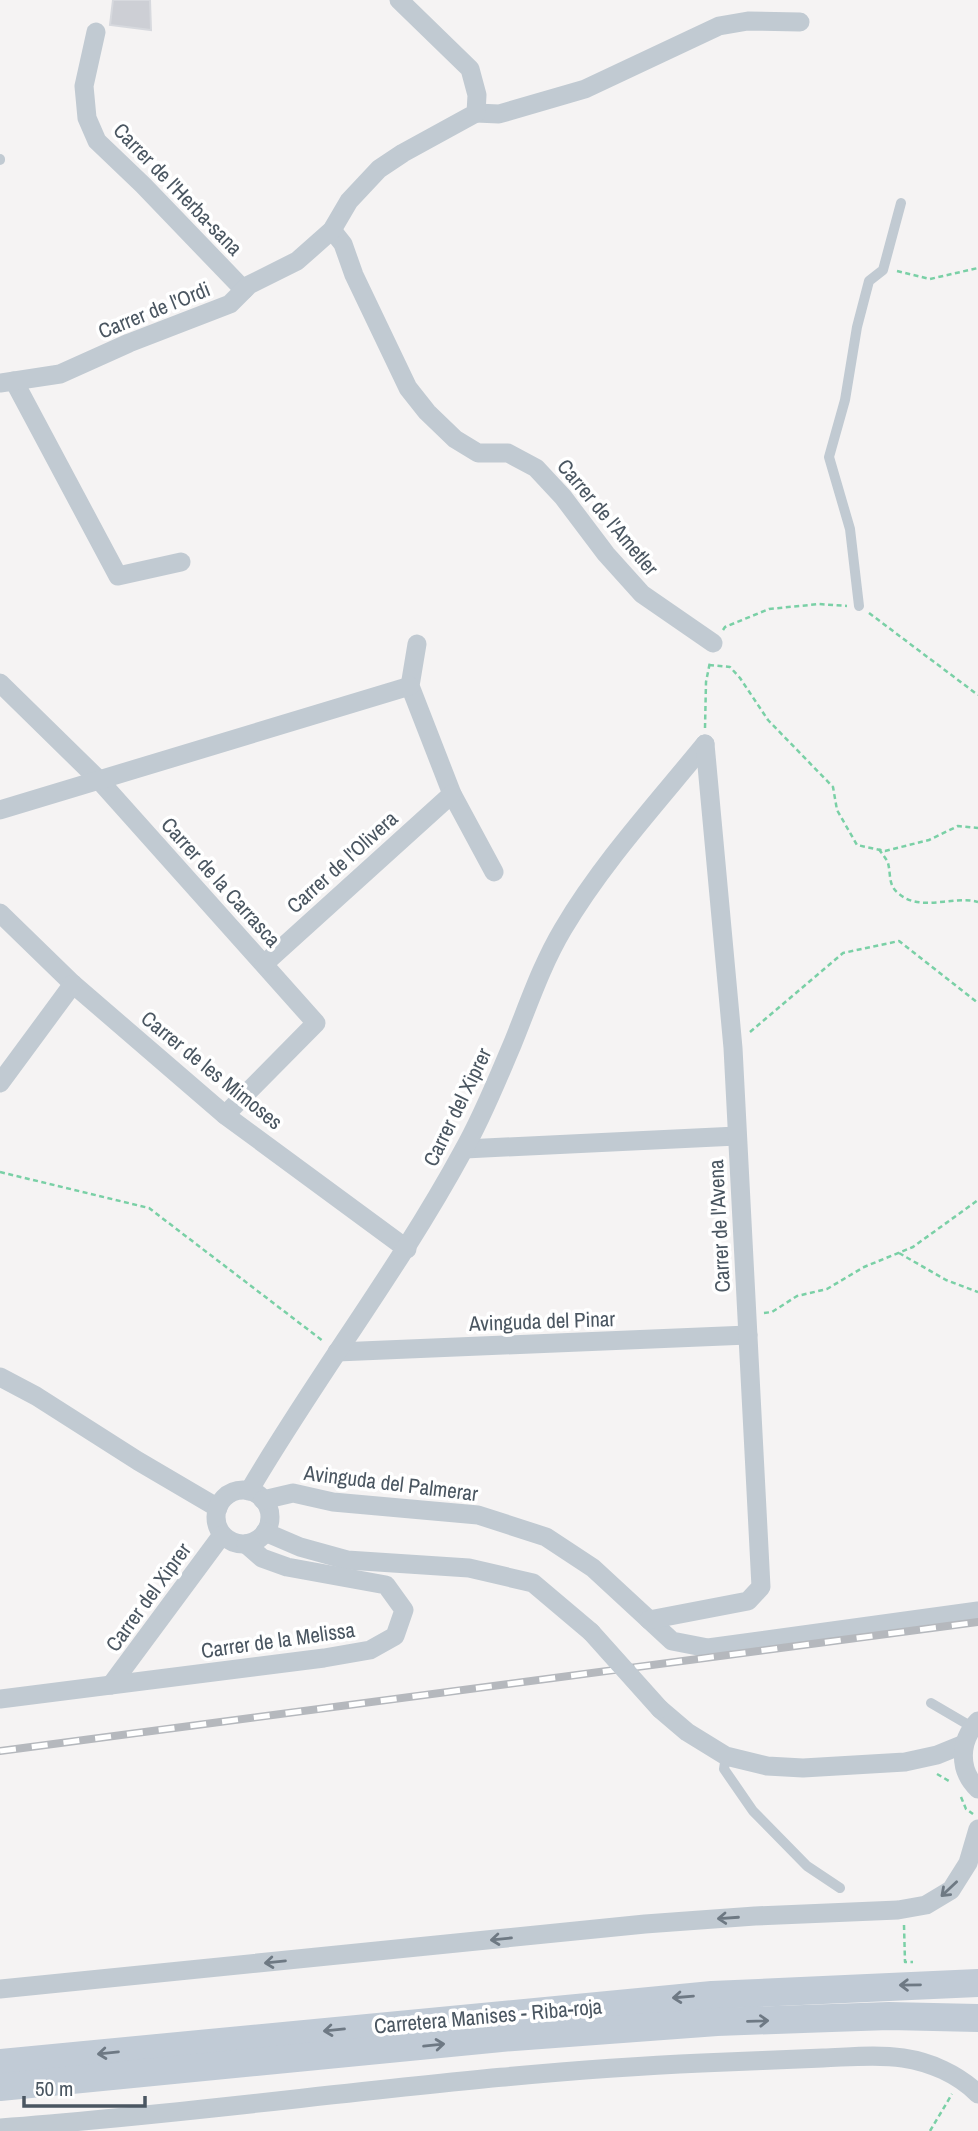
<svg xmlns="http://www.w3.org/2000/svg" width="978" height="2131" viewBox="0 0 978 2131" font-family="'Archivo Narrow',sans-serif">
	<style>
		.building { fill: #cdcfd5; stroke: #d7d9de; stroke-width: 2 }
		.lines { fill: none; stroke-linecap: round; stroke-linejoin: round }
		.path { stroke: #7ad0a6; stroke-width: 2.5; stroke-dasharray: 5 3.5; stroke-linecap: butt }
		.lane { stroke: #c1cad2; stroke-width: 10 }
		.street { stroke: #c1cad2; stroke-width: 19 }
		.secondary { stroke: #c1cbd6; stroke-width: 28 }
		.rail-casing { stroke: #b5b8bd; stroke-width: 8 }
		.rail { stroke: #fff; stroke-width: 5; stroke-dasharray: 16; stroke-linecap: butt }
		.street-bridge { stroke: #c1cad2; stroke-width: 19 }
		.oneway { stroke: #6e7983 }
		.oneway2 { stroke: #6e7984 }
		.labels { text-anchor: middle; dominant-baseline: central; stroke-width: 7; stroke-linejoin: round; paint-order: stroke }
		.street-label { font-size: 21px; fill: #4a5661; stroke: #fff }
	</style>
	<rect width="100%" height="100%" fill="#f5f3f3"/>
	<!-- building -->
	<path class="building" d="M113 0H150L151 30 110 25Z"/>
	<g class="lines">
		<!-- path -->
		<g class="path">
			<path d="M897 271 930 279 978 268"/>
			<path d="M869 613 978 695"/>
			<path d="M723 630 725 627 769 609 819 604 847 606"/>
			<path d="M709 665 730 667 740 678 768 720 833 787 837 810 857 845 885 851 929 840 958 826 978 828"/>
			<path d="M705 728 706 682 710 662"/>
			<path d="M879 849C882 854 886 858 888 863 891 874 888 885 898 893 920 913 953 895 978 902"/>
			<path d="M750 1032 843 953 899 941 978 1003"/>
			<path d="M0 1172 149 1208 323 1341"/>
			<path d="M899 1253 946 1280 978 1292"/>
			<path d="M764 1313 772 1312 797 1296 827 1289 864 1267 913 1247 978 1200"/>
			<path d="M937 1774 949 1781"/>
			<path d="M961 1797 966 1809 973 1814"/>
			<path d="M904 1925 905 1962H913"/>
			<path d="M930 2131 952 2094"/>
		</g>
		<!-- lane -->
		<g class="lane">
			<path d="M0 159V160"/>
			<path d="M859 606 850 529 829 457 845 400 857 327 869 281 883 270 901 203"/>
			<path d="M931 1703 972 1727"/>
			<path d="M726 1756 724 1769 753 1811 807 1866 840 1888"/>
		</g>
		<!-- street -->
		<g class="street">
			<path d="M96 32 84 86 87 118 97 141 143 185 244 290"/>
			<path d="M476 113 499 114 585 89 719 26 748 21 800 22"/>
			<path d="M332 230 343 244 354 275 408 388 427 412 455 439 478 453H508L536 468 563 497 606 554 642 594 713 643"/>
			<path d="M14 381 118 576 181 562"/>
			<path d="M0 383 60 374 129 343 230 304 249 285 297 261 332 230 349 201 379 169 403 153 476 113 477 95 470 69 399 0"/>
			<path d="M417 644 410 686 452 794 494 872"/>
			<path d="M0 683 98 779 316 1023 225 1115"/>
			<path d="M0 810 410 686"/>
			<path d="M0 913 73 984 225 1115 407 1249"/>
			<path d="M264 964 452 794"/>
			<path d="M0 1083 73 984"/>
			<path d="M465 1149 737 1136"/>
			<path d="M337 1352 748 1335"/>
			<path d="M0 1377 36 1396 138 1461 218 1508"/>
			<circle cx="243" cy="1517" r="27"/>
			<path d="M249 1491C317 1375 399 1269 463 1151 482 1118 497 1080 512 1045 528 1006 541 966 563 929 602 863 656 804 705 744"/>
			<path d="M263 1500 293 1493 333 1502 478 1515 546 1537 593 1568 672 1641 708 1648 978 1611"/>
			<path d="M265 1532 300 1547 347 1560 469 1568 533 1583 591 1632"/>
			<path d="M649 1620 748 1601 761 1587 733 1048 705 744"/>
			<path d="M111 1685 222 1535"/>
			<path d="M0 1699 324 1658 370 1650 395 1636 404 1610 386 1585 287 1567 262 1558 246 1544"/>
			<path d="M660 1709 687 1732 726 1756 767 1766 803 1768 905 1762 937 1755 964 1744"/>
			<path d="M978 1721C959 1741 958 1770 978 1789"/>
			<path d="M0 1989 645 1924 755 1916 898 1910 926 1905 951 1890 968 1863 978 1829"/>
			<path d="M0 2128C234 2111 467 2073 702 2063 742 2061 783 2060 823 2058 850 2057 877 2054 903 2058 930 2062 958 2074 978 2094"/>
		</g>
		<!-- secondary -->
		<g class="secondary">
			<path d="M0 2063 712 1995 978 1983"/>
			<path d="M0 2087 501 2038 717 2022 889 2016 978 2018"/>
		</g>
		<defs>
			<path id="rail" d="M0 1751 978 1622"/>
		</defs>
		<!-- rail casing -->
		<use href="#rail" class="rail-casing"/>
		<!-- rail -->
		<use href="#rail" class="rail"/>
		<!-- street-bridge -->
		<path class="street-bridge" d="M591 1632 660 1709"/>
	</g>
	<!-- one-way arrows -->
	<defs><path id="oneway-shaft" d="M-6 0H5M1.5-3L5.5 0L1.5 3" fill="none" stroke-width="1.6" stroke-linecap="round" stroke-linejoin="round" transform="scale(1.75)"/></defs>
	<g class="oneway">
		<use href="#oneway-shaft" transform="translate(949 1889) rotate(137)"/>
		<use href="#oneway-shaft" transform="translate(728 1918) rotate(176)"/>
		<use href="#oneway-shaft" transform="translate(501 1939) rotate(174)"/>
		<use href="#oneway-shaft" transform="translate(275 1962) rotate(174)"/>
	</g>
	<g class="oneway2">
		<use href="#oneway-shaft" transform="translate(910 1985) rotate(179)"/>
		<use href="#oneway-shaft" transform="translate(683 1997) rotate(175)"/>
		<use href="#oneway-shaft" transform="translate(758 2021) rotate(-2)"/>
		<use href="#oneway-shaft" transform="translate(334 2030) rotate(174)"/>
		<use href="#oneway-shaft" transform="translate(434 2045) rotate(-6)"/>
		<use href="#oneway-shaft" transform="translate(108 2053) rotate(174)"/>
	</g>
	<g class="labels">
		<!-- street labels -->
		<g class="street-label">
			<text transform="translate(178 189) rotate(46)">Carrer de l'Herba-sana</text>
			<text transform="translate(154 310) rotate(-22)">Carrer de l'Ordi</text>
			<text transform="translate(608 517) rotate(50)">Carrer de l'Ametler</text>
			<text transform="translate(342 862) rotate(-42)">Carrer de l'Olivera</text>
			<text transform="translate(221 882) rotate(48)">Carrer de la Carrasca</text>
			<text transform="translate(212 1070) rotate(39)">Carrer de les Mimoses</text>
			<text transform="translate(457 1107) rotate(-64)">Carrer del Xiprer</text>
			<text transform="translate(719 1226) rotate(-93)">Carrer de l'Avena</text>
			<text transform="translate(542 1321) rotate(-2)">Avinguda del Pinar</text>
			<text transform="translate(391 1483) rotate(7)">Avinguda del Palmerar</text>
			<text transform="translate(148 1597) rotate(-54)">Carrer del Xiprer</text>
			<text transform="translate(278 1640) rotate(-8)">Carrer de la Melissa</text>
			<text transform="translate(488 2016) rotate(-5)">Carretera Manises - Riba-roja</text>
		</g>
	</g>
	<!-- scale -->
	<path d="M24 2096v10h121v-10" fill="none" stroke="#4a5661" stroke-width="3.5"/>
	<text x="35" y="2096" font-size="21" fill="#4a5661" stroke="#ffffff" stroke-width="5" paint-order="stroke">50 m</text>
</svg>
